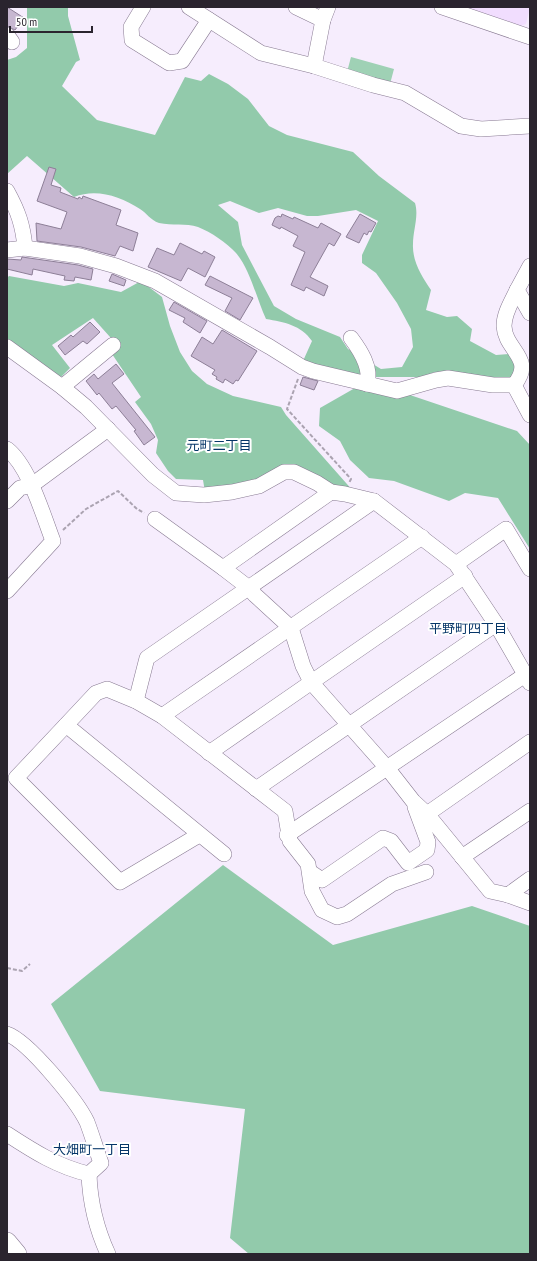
<svg xmlns="http://www.w3.org/2000/svg" width="537" height="1261" viewBox="0 0 537 1261" font-family="'PT Sans Narrow','Noto Sans JP',sans-serif">
	<style>
		.built { fill: #f1ddfe }
		.green { fill: #9fd1b5 }
		.forest { fill: #92caab; fill-rule: evenodd }
		.building { fill: #c7b7d1; stroke: #8d7f97 }
		.lines { fill: none; stroke-linecap: round; stroke-linejoin: round }
		.minor-casing { stroke: #887a92; stroke-width: 16 }
		.major-casing { stroke: #887a92; stroke-width: 20 }
		.path { stroke: #aba3b1; stroke-width: 2; stroke-dasharray: 4 2; stroke-linecap: butt }
		.minor { stroke: #fff; stroke-width: 15 }
		.major { stroke: #fff; stroke-width: 19 }
		.labels { text-anchor: middle; dominant-baseline: central; stroke-width: 4; stroke-linejoin: round; paint-order: stroke }
		.neighbourhood-label { font-size: 13px; fill: #063668; stroke: #fff }
	</style>
	<rect width="100%" height="100%" fill="#f6edfd"/>
	<!-- built -->
	<path class="built" d="M464 7H530L526 24 520 26Z"/>
	<!-- green -->
	<path class="green" d="M351 57 394 69 390 84 347 72Z"/>
	<!-- forest -->
	<g class="forest">
		<path d="M27 7H68V16L80 60 76 62 62 86 97 120 155 135 185 77 201 81 209 74 228 84 248 99 269 126 287 135 353 152 379 176 415 203C419 216 413 230 413 244 412 261 422 277 431 290L426 310 447 317 457 316 472 329 470 341 496 355 509 354 517 369 509 381 456 373 435 372 421 377H369L317 367 303 361 312 341C301 325 284 322 266 319 257 300 250 269 236 253 227 243 211 232 198 227 186 223 172 226 159 223 150 220 147 213 140 209 120 196 96 188 74 197L27 156 7 174V60L16 57 27 48ZM230 201 259 213 278 208 307 216H318L356 210 378 221 362 255V263L376 273 397 303 411 329 413 347 402 367 381 369 348 349 340 337 296 319 274 306 242 245 238 222 218 205Z"/>
		<path d="M9 276 64 286 78 283 121 292 141 281 162 297 170 326 180 352 192 371 207 384 233 396 281 407 286 415 354 492 336 489 299 471 257 484 205 492 203 480 176 479 168 471 156 453 158 440 151 424 135 402 141 397 112 354 119 347 93 318 52 345 70 368 61 377 7 340V278Z"/>
		<path d="M355 388 407 394 517 431 530 445V549L498 498 465 493 449 501 394 481 369 478 350 460 340 441 319 426 320 408Z"/>
		<path d="M223 865 333 945 472 906 530 926V1254H249L230 1238 245 1109 100 1091 51 1004Z"/>
	</g>
	<!-- building -->
	<g class="building">
		<path d="M7 7 24 18 15 30 7 26Z"/>
		<path d="M49 167 56 169 51 185 61 188 60 192 78 199 79 197 82 199 83 196 121 210 116 225 138 233 133 251 120 246 115 256 81 247 37 241 36 223 61 229 67 212 37 201Z"/>
		<path d="M282 214 293 219 294 217 318 228 321 223 341 234 334 246 329 243 310 277 328 286 324 296 306 287 304 291 291 285 305 252 293 246 298 236 281 227 280 229 272 225 275 218 278 216 281 217Z"/>
		<path d="M360 214 376 223 371 232 369 231 367 235 364 233 359 243 346 237Z"/>
		<path d="M180 243 202 254 204 251 215 257 205 277 188 268 181 281 148 267 157 248 174 255Z"/>
		<path d="M22 257 78 265 93 269 91 280 75 277 74 281 64 280 65 276 33 269 32 275 7 269V259L21 260Z"/>
		<path d="M112 274 126 280 124 286 109 281Z"/>
		<path d="M210 276 253 298 240 320 225 311 232 298 205 285Z"/>
		<path d="M174 302 207 321 200 333 183 322 185 318 169 310Z"/>
		<path d="M90 322 100 332 87 344 83 341 65 355 58 346 71 335 73 337Z"/>
		<path d="M222 330 257 351 238 381 236 380 233 384 225 379 223 383 216 379 217 377 212 374 215 370 191 356 202 337 213 344Z"/>
		<path d="M116 364 124 374 112 383 155 437 144 445 134 431 136 430 116 406 112 409 99 393 97 395 86 381 94 374 98 379Z"/>
		<path d="M303 377 318 381 314 390 300 385Z"/>
	</g>
	<g class="lines">
		<defs>
			<g id="minor">
				<path d="M143 7 131 27 132 40 169 63 182 61 209 20"/>
				<path d="M189 7 261 53 314 66 373 85 405 93 461 126 481 129 530 126"/>
				<path d="M296 7 323 20"/>
				<path d="M442 7 530 37"/>
				<path d="M7 35 12 42"/>
				<path d="M314 66 323 20 328 7"/>
				<path d="M7 191C18 211 23 225 25 248"/>
				<path d="M7 250 25 248 80 256 116 266 155 281 270 347 302 367 313 371 397 391 436 380 448 378 493 385H514L530 415"/>
				<path d="M530 266 517 290 530 313"/>
				<path d="M351 338C360 350 372 368 367 384"/>
				<path d="M7 347 62 387 86 407 153 475 176 493 204 495 232 492 259 486 284 472H294L317 483 331 492 345 494 374 501 456 564 496 624 530 683"/>
				<path d="M514 385C536 358 505 351 504 326 504 313 512 301 517 290"/>
				<path d="M62 387 113 345"/>
				<path d="M7 449C29 466 43 515 53 541L7 591"/>
				<path d="M331 492 223 568 249 588 255 595 291 628 303 666 311 682 388 769 413 801 427 814 490 891 508 895 530 903"/>
				<path d="M7 501 20 488 32 485 108 429"/>
				<path d="M155 519 223 568"/>
				<path d="M456 564 506 529 530 569"/>
				<path d="M136 701 147 658 374 501"/>
				<path d="M162 716 422 537"/>
				<path d="M66 725 96 693 107 689 136 701 162 716 285 811 290 841 308 864 312 891 322 910 337 917 347 914 392 884 426 872"/>
				<path d="M209 753 465 576"/>
				<path d="M256 789 496 624"/>
				<path d="M427 814 530 742"/>
				<path d="M199 835 120 882 16 778 66 725 224 854"/>
				<path d="M287 835 525 675"/>
				<path d="M462 857 530 811"/>
				<path d="M310 872 322 880 383 838 391 841 408 863 427 850 428 842 415 807"/>
				<path d="M508 895 530 879"/>
				<path d="M7 1034C28 1041 77 1101 87 1122 92 1135 96 1149 101 1163L89 1174"/>
				<path d="M7 1134C33 1151 58 1167 89 1174 90 1203 96 1228 108 1254"/>
			</g>
			<path id="major" d="M7 1242 17 1254"/>
		</defs>
		<!-- minor casing -->
		<use href="#minor" class="minor-casing"/>
		<!-- major casing -->
		<use href="#major" class="major-casing"/>
		<!-- path -->
		<g class="path">
			<path d="M298 379 287 409 351 479 349 483"/>
			<path d="M63 530 86 509 118 491 137 509 144 513"/>
			<path d="M7 968 22 971 30 964"/>
		</g>
		<!-- minor -->
		<use href="#minor" class="minor"/>
		<!-- major -->
		<use href="#major" class="major"/>
	</g>
	<g class="labels">
		<!-- neighbourhood labels -->
		<g class="neighbourhood-label">
			<text x="219" y="445">元町二丁目</text>
			<text x="468" y="628">平野町四丁目</text>
			<text x="92" y="1149">大畑町一丁目</text>
		</g>
	</g>
	<!-- border -->
	<rect width="537" height="1261" fill="none" stroke="#2a242e" stroke-width="16"/>
	<!-- scale -->
	<path d="M10 26v6h82v-6" fill="none" stroke="#2a242e" stroke-width="2"/>
	<text x="16" y="26" font-size="12" fill="#2a242e" stroke="#ffffff" stroke-width="3" paint-order="stroke">50 m</text>
</svg>
